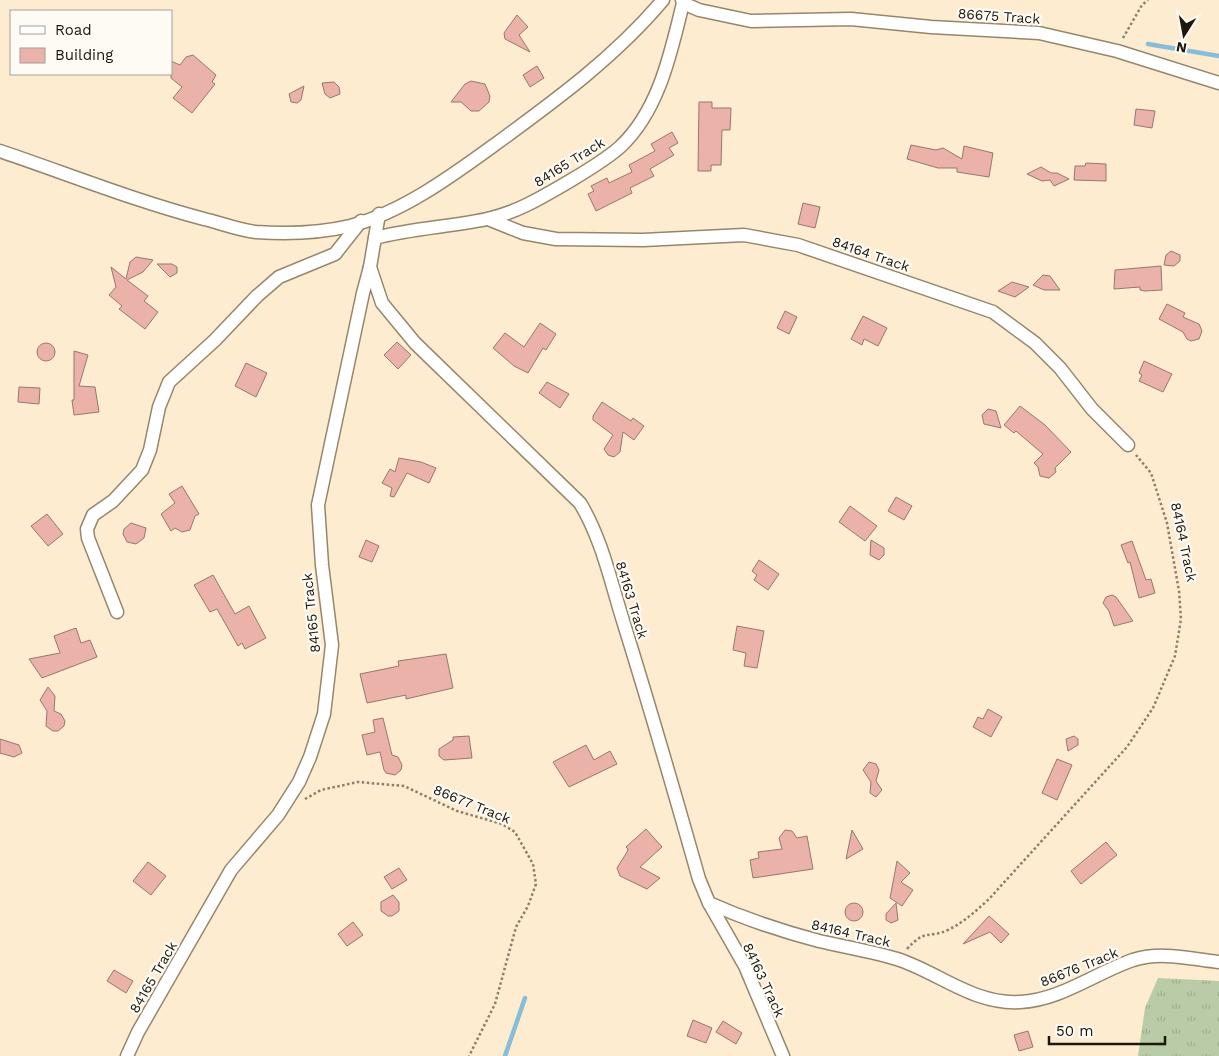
<svg xmlns="http://www.w3.org/2000/svg" width="1219" height="1056" viewBox="0 0 1219 1056" font-family="'Work Sans',sans-serif">
	<style>
		.grass { fill: url(#grass-tufts) }
		.lines { fill: none; stroke-linecap: round; stroke-linejoin: round }
		.stream { stroke: #87bdd8; stroke-width: 4.5 }
		.building { fill: #eab2a8; stroke: #977771 }
		.minor-casing { stroke: #96866d; stroke-width: 15 }
		.path { stroke: #8a7f6c; stroke-width: 2.5; stroke-dasharray: 2.5 2.5; stroke-linecap: butt }
		.minor { stroke: #fff; stroke-width: 12 }
		.labels { text-anchor: middle; dominant-baseline: central; stroke-width: 4.5; stroke-linejoin: round; paint-order: stroke }
		.street-label { font-size: 14px; fill: #1d170d; stroke: #fefbf5 }
	</style>
	<defs>
		<pattern id="grass-tufts" width="24" height="20" patternUnits="userSpaceOnUse" patternTransform="scale(1.25)"><rect width="24" height="20" fill="#b9cca7"/><path d="M3 7l-1-3M5 7V3M7 7l1-3M15 17l-1-3M17 17v-4M19 17l1-3" fill="none" stroke="#9fae8f"/></pattern>
	</defs>
	<rect width="100%" height="100%" fill="#fdecd0"/>
	<!-- grass -->
	<path class="grass" d="M1158 978 1219 981V1056H1138L1145 1008Z"/>
	<g class="lines">
		<!-- stream -->
		<g class="stream">
			<path d="M1148 44 1219 56"/>
			<path d="M505 1056 525 998"/>
		</g>
	</g>
	<!-- building -->
	<g class="building">
		<path d="M517 15 528 27 519 35 530 52 505 39 504 33Z"/>
		<path d="M193 55 216 75 212 82 215 84 192 113 173 98 182 87 171 78V61L180 65 186 57Z"/>
		<path d="M537 66 544 78 530 87 523 75Z"/>
		<path d="M471 81 485 84 490 96 489 102 479 111H471L461 102H451L465 84Z"/>
		<path d="M334 82 339 87 340 94 330 98 325 94 322 83Z"/>
		<path d="M304 86 301 100 297 103 291 102 289 94Z"/>
		<path d="M699 102H712V108H731L730 130H722L721 165H711V171H698Z"/>
		<path d="M1136 109 1155 111 1152 128 1134 125Z"/>
		<path d="M672 132 678 143 669 148 674 155 650 169 654 176 630 188 632 193 596 211 588 194 594 191 591 186 607 178 609 183 632 172 629 165 655 151 651 144Z"/>
		<path d="M911 145 936 150 943 148 962 159 964 146 993 153 989 177 957 172V168H938L907 159Z"/>
		<path d="M1086 163 1106 164V181L1074 180 1075 166H1085Z"/>
		<path d="M1041 167 1051 173H1057L1069 179 1054 186 1050 180 1042 181 1027 174Z"/>
		<path d="M803 203 820 207 815 228 798 224Z"/>
		<path d="M1171 251 1180 255V261L1174 266 1164 265 1166 255Z"/>
		<path d="M136 257 153 260 143 272 127 280 148 296 144 301 158 312 145 329 119 309 122 306 109 295 116 287 111 267 126 279 130 262Z"/>
		<path d="M157 264H172L177 267V273L170 277Z"/>
		<path d="M1161 266 1162 290 1145 291 1140 290V287L1114 289 1115 270Z"/>
		<path d="M1043 275 1050 276 1060 290H1044L1033 285Z"/>
		<path d="M1012 282 1029 287 1015 297 998 291Z"/>
		<path d="M1167 304 1185 313 1183 317 1199 324 1202 331 1199 339 1191 341 1187 339 1183 332 1159 319Z"/>
		<path d="M785 311 797 317 789 334 777 328Z"/>
		<path d="M863 316 887 328 878 346 864 339 862 345 851 339Z"/>
		<path d="M540 323 556 334 546 350 543 348 528 373 514 366 493 348 505 333 524 347Z"/>
		<path d="M397 342 411 355 398 369 384 355Z"/>
		<circle cx="46" cy="352" r="9"/>
		<path d="M74 351 88 355 79 386 95 387 99 412 74 415 72 400H74Z"/>
		<path d="M1144 361 1172 374 1163 392 1139 381 1142 375 1139 373Z"/>
		<path d="M246 363 267 373 256 397 235 386Z"/>
		<path d="M547 382 569 394 560 408 539 393Z"/>
		<path d="M19 387 40 388 39 404 18 402Z"/>
		<path d="M602 402 631 421 633 418 644 426 634 440 623 432 620 452 614 457 608 455 604 449 613 435 593 420V416Z"/>
		<path d="M1020 406 1045 425 1071 452 1055 468 1056 472 1049 478 1040 476 1038 467 1034 463 1043 454 1016 431 1014 433 1004 425Z"/>
		<path d="M988 409 996 411 1001 428 984 424 982 415Z"/>
		<path d="M399 458 421 462 436 468 429 483 407 473 394 497 390 496 392 488 382 483 390 469 395 472Z"/>
		<path d="M182 486 199 514 195 516 190 530 182 532 175 528 171 531 161 514 175 503 169 494Z"/>
		<path d="M896 497 912 506 904 520 888 511Z"/>
		<path d="M850 506 877 526 865 541 839 522Z"/>
		<path d="M47 514 63 534 48 546 31 526Z"/>
		<path d="M131 523 146 528 144 538 136 544 127 542 123 534 124 529Z"/>
		<path d="M366 540 379 546 372 562 359 557Z"/>
		<path d="M871 540 884 548V555L879 560 870 555Z"/>
		<path d="M1132 541 1146 580 1151 579 1155 593 1139 598 1130 562 1128 563 1121 545Z"/>
		<path d="M759 560 779 574 768 590 754 580 757 575 752 571Z"/>
		<path d="M213 575 235 614 249 606 266 638 245 649 242 643 238 646 217 609 210 612 194 585Z"/>
		<path d="M1112 595 1116 597 1133 621 1114 626 1109 611 1103 603 1106 597Z"/>
		<path d="M737 626 764 631 757 668 744 666 746 653 733 650Z"/>
		<path d="M76 628 81 643 90 640 97 657 42 678 29 659 60 653 54 636Z"/>
		<path d="M446 654 453 688 406 699V695L367 703 360 674 399 666 398 661Z"/>
		<path d="M48 687 55 696 54 711 61 714 65 721 64 726 58 731H53L46 726 47 711 40 700Z"/>
		<path d="M988 709 1002 717 991 737 973 727 978 717 983 719Z"/>
		<path d="M383 718 392 755 398 757 402 765 401 770 395 775 386 773 384 770 380 752 367 755 362 735 375 732 373 720Z"/>
		<path d="M469 736 472 758 444 760 439 756V749L453 740V737Z"/>
		<path d="M1074 736 1078 739V745L1068 751 1066 739Z"/>
		<path d="M0 739 19 745 22 753 14 757 0 753Z"/>
		<path d="M586 745 594 760 610 751 617 764 569 787 553 762Z"/>
		<path d="M1057 759 1072 765 1057 800 1042 793Z"/>
		<path d="M869 762 876 764 879 770 876 781 882 790 876 797 870 793 871 782 863 770Z"/>
		<path d="M646 829 662 847 640 867 660 878 647 889 620 876 617 868 627 852 628 849 626 847Z"/>
		<path d="M785 830 792 831 797 838 807 836 813 869 753 878 750 860 759 858 758 852 782 849 779 838Z"/>
		<path d="M852 830 863 849 846 859Z"/>
		<path d="M1106 842 1117 855 1081 884 1071 871Z"/>
		<path d="M897 861 910 873 901 882 913 890 902 906 890 898Z"/>
		<path d="M148 862 166 876 151 895 133 881Z"/>
		<path d="M399 868 407 880 392 889 384 877Z"/>
		<path d="M393 895 399 902V911L392 916H388L381 911V902Z"/>
		<path d="M896 903 898 920 891 923 886 920V914Z"/>
		<circle cx="854" cy="912" r="9"/>
		<path d="M989 916 1009 934 1001 943 990 932 963 944Z"/>
		<path d="M353 922 363 935 347 946 338 934Z"/>
		<path d="M114 970 133 981 126 993 107 981Z"/>
		<path d="M693 1020 712 1028 706 1043 687 1036Z"/>
		<path d="M723 1021 742 1033 736 1044 716 1032Z"/>
		<path d="M1028 1031 1033 1047 1019 1051 1014 1035Z"/>
	</g>
	<g class="lines">
		<defs>
			<g id="minor">
				<path d="M683 3 699 10 751 21 851 19 931 27 1039 33 1117 51 1219 83"/>
				<path d="M0 151C68 174 135 201 204 219 221 223 239 230 256 232 286 234 320 233 350 226 403 212 453 175 497 143 556 100 616 56 663 0"/>
				<path d="M379 214 370 267 382 303 415 343 580 503C602 539 611 583 624 624 650 708 675 794 699 879L709 903 745 966 783 1056"/>
				<path d="M488 219 523 233 556 239 643 240 744 235 798 245 993 312 1035 343 1060 368 1092 409 1128 445"/>
				<path d="M375 238C412 228 450 227 487 219 515 213 539 199 563 185 583 173 603 162 620 147 659 111 671 52 683 3L682 0"/>
				<path d="M117 612 88 538 87 529 93 515 113 501 142 470 150 450 159 407 169 382 215 340 257 296 279 277 335 254 361 221"/>
				<path d="M709 903C745 919 781 931 819 941 845 947 871 951 897 959 938 972 974 1005 1020 1002 1061 1000 1095 973 1133 960 1162 951 1190 959 1219 962"/>
				<path d="M127 1056 138 1032 231 870 278 815 299 782 310 757 324 714 332 645 322 565 318 505 363 293 370 267"/>
			</g>
		</defs>
		<!-- minor casing -->
		<use href="#minor" class="minor-casing"/>
		<!-- path -->
		<g class="path">
			<path d="M1123 38 1142 5 1148 0"/>
			<path d="M305 799 321 790 358 782 404 786 457 811 502 824 515 832 533 864 536 884 528 906 516 927 495 1004 469 1056"/>
			<path d="M907 949C926 928 928 939 948 930 964 922 976 911 989 899L1127 747 1153 708 1175 656 1181 619 1179 591 1167 523 1151 473 1136 455"/>
		</g>
		<!-- minor -->
		<use href="#minor" class="minor"/>
	</g>
	<g class="labels">
		<!-- street labels -->
		<g class="street-label">
			<text transform="translate(999 16) rotate(4)">86675 Track</text>
			<text transform="translate(569 162) rotate(-32)">84165 Track</text>
			<text transform="translate(871 254) rotate(19)">84164 Track</text>
			<text transform="translate(1184 542) rotate(78)">84164 Track</text>
			<text transform="translate(632 600) rotate(73)">84163 Track</text>
			<text transform="translate(311 613) rotate(-96)">84165 Track</text>
			<text transform="translate(472 804) rotate(22)">86677 Track</text>
			<text transform="translate(851 933) rotate(13)">84164 Track</text>
			<text transform="translate(1079 967) rotate(-22)">86676 Track</text>
			<text transform="translate(153 977) rotate(-60)">84165 Track</text>
			<text transform="translate(764 980) rotate(65)">84163 Track</text>
		</g>
	</g>
	<!-- legend -->
	<rect x="10" y="10" width="162" height="65" fill="#fefbf5" stroke="#a4a098"/>
	<rect x="20" y="26" width="25" height="8" fill="#ffffff" stroke="#a4a098"/>
	<text x="55" y="35" font-size="15" fill="#1d170d">Road</text>
	<rect x="20" y="48" width="25" height="15" fill="#eab2a8" stroke="#a4a098"/>
	<text x="55" y="60" font-size="15" fill="#1d170d">Building</text>
	<!-- north arrow -->
	<g transform="translate(1184 35) rotate(191)" stroke="#fefbf5" stroke-width="4" paint-order="stroke">
	<path d="M0-4L9 19L0 12L-9 19Z" fill="#1d170d"/>
	<text y="-8" font-size="14" font-weight="bold" text-anchor="middle" fill="#1d170d">N</text>
	</g>
	<!-- scale -->
	<path d="M1049 1036v8h116v-8" fill="none" stroke="#1d170d" stroke-width="2.5"/>
	<text x="1056" y="1036" font-size="15" fill="#1d170d" stroke="#fefbf5" stroke-width="4" paint-order="stroke">50 m</text>
</svg>
